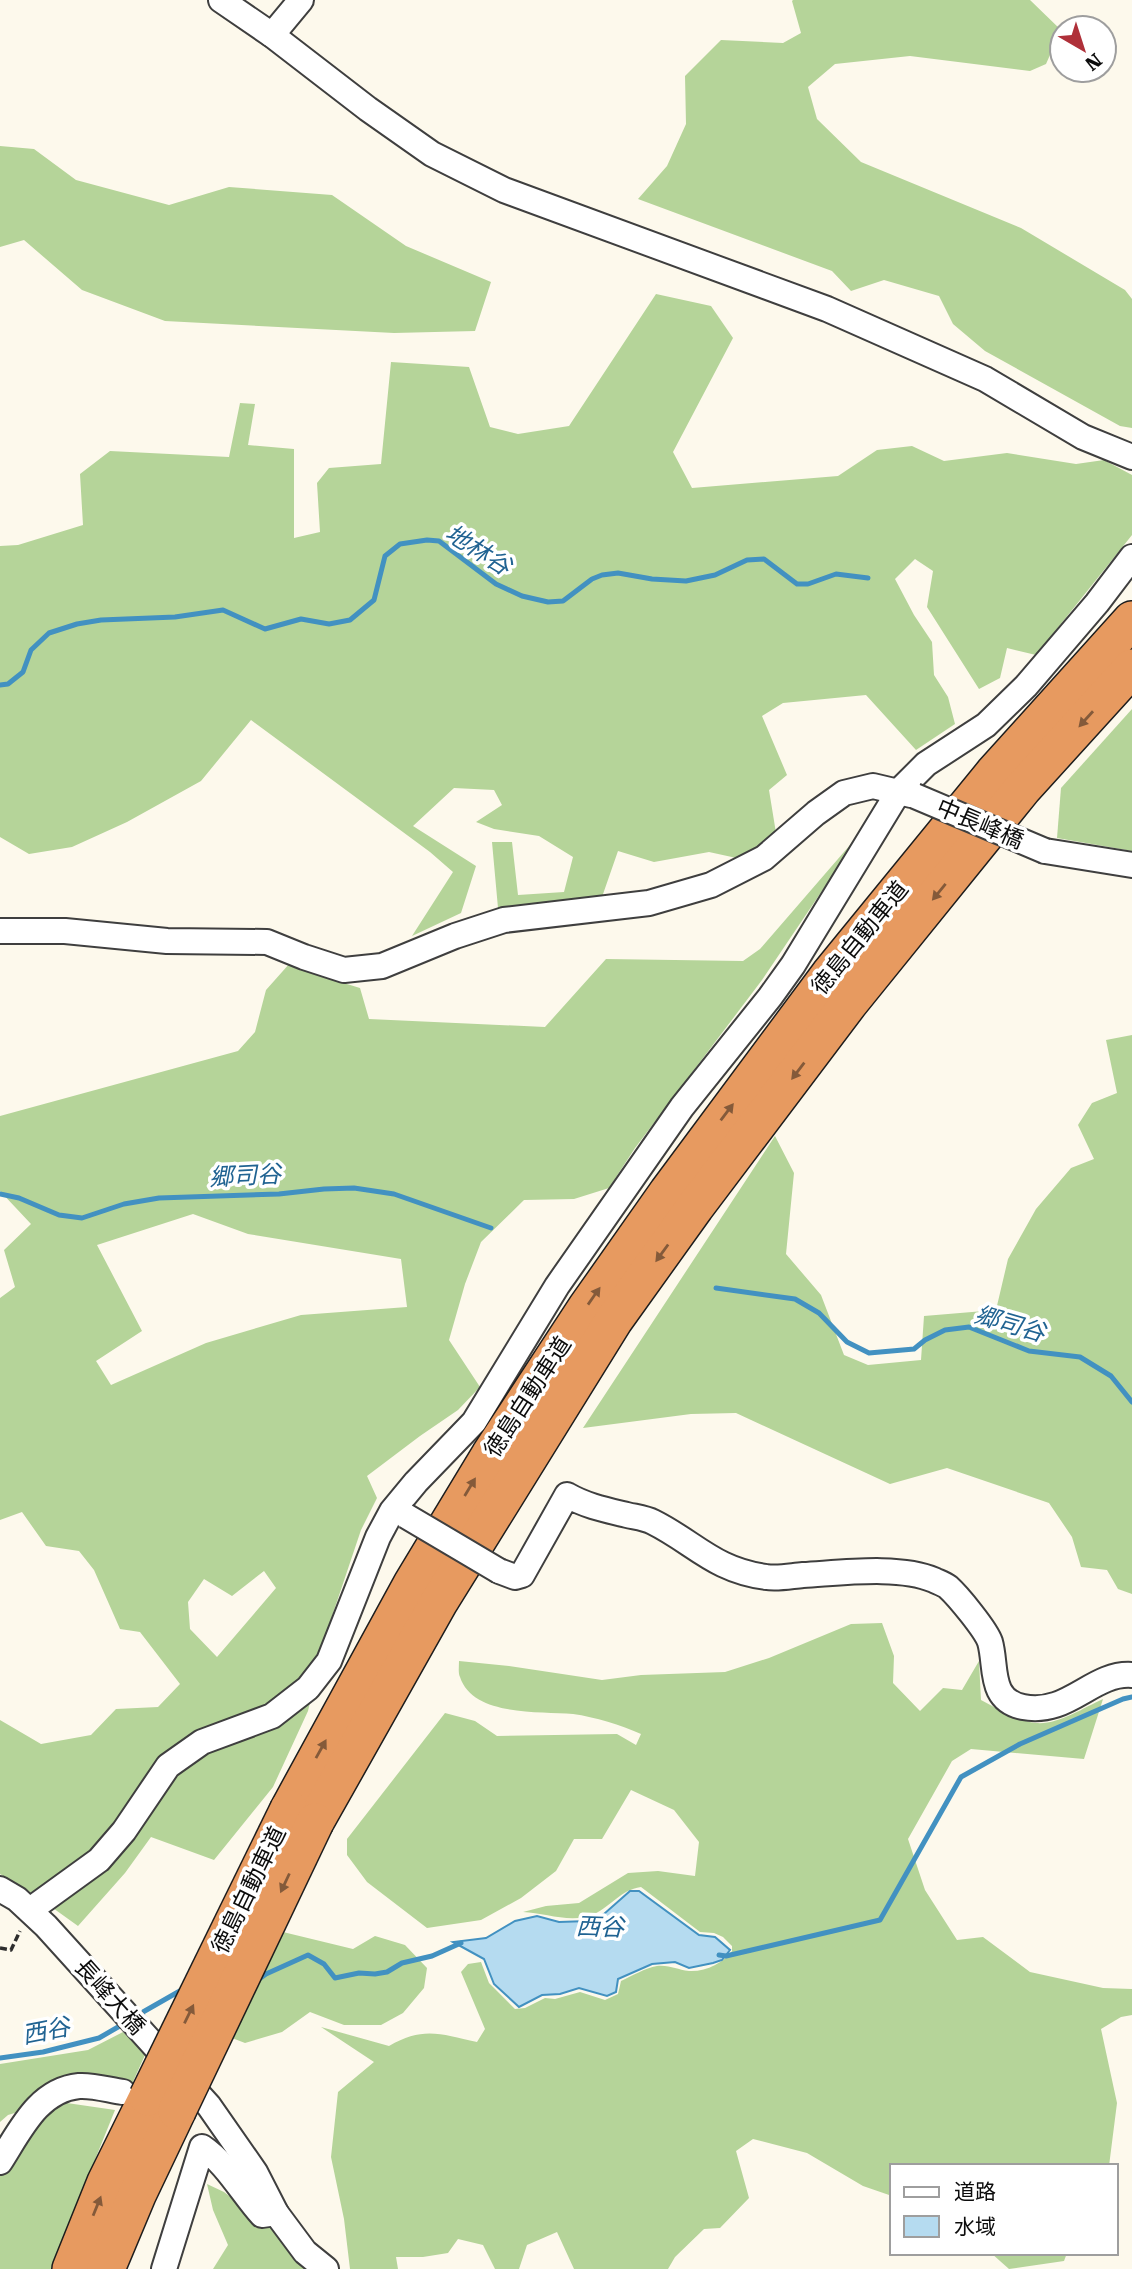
<svg xmlns="http://www.w3.org/2000/svg" width="1132" height="2269" viewBox="0 0 1132 2269" font-family="'Roboto Serif','Noto Sans JP',serif">
	<style>
		.forest { fill: #b5d499; fill-rule: evenodd }
		.water { fill: #b5dbf0; stroke: #4291c1; stroke-width: 2 }
		.lines { fill: none; stroke-linecap: round; stroke-linejoin: round }
		.stream { stroke: #4291c1; stroke-width: 5 }
		.minor-casing { stroke: #3f3f3f; stroke-width: 28 }
		.highway-casing { stroke: #1d1d1d; stroke-width: 40 }
		.path { stroke: #2e2e2e; stroke-width: 3.5; stroke-dasharray: 7 3.5; stroke-linecap: butt }
		.minor { stroke: #fff; stroke-width: 24 }
		.highway { stroke: #e79a60; stroke-width: 37 }
		.minor-bridge-casing { stroke: #3f3f3f; stroke-width: 28; stroke-linecap: butt }
		.highway-bridge-casing { stroke: #1d1d1d; stroke-width: 40; stroke-linecap: butt }
		.minor-bridge { stroke: #fff; stroke-width: 24 }
		.highway-bridge { stroke: #e79a60; stroke-width: 37 }
		.oneway { fill: #845a3a }
		.labels { text-anchor: middle; dominant-baseline: central; stroke-width: 7; stroke-linejoin: round; paint-order: stroke }
		.street-label { font-size: 23px; fill: #0c0c0c; stroke: #fff }
		.water-label { font-size: 24px; font-style: italic; fill: #206392; stroke: #fff }
	</style>
	<rect width="100%" height="100%" fill="#fdf9ec"/>
	<!-- forest -->
	<g class="forest">
		<path d="M793 0H1030L1061 30 1046 64 1030 71 910 56 835 64 808 87 817 119 861 162 1021 228 1125 290 1132 299V428L1120 426 985 351 953 324 939 296 884 280 851 291 832 271 638 199 667 166 686 124 685 76 721 40 783 43 801 33 792 1Z"/>
		<path d="M0 146 34 149 76 180 169 205 229 187 332 195 406 246 491 282 475 331 394 333 165 321 82 290 24 240 0 247Z"/>
		<path d="M656 294 711 306 733 338 673 452 692 488 838 476 877 450 912 446 944 461 1007 453 1076 464 1104 460 1132 475V535L1036 655 1007 648 1000 678 979 689 927 607 933 571 915 559 895 579 914 615 932 642 934 675 948 697 955 724 916 750 866 695 783 703 762 716 787 775 769 790 776 833 741 859 709 852 654 862 618 851 602 897 498 908 492 842H512L518 895 564 892 573 857 539 836 494 829 476 822 502 805 494 790 454 788 413 826 476 866 461 913 412 936 453 872 430 852 251 720 201 781 127 822 72 847 29 854 0 837V546L18 545 83 525 80 474 110 451 229 457 240 403 255 404 248 445 294 449V538L320 532 317 483 329 468 381 464 391 362 469 367 490 427 518 434 569 426Z"/>
		<path d="M1132 709V851L1057 838 1061 788Z"/>
		<path d="M863 830 762 980 635 1148 609 1188 574 1199 524 1200 481 1242 465 1284 449 1340 480 1387 458 1410 420 1436 367 1476 377 1498 361 1530 325 1637 308 1711 273 1787 214 1860 151 1837 125 1873 78 1926 32 1893 0 1874V1720L41 1744 91 1735 116 1709 158 1707 180 1684 140 1632 120 1629 94 1570 79 1551 46 1546 22 1512 0 1520V1298L15 1287 4 1250 31 1224 0 1191V1116L238 1051 255 1032 266 990 290 963 324 977 360 988 369 1019 545 1027 606 959 743 961 760 949ZM193 1214 248 1234 401 1259 407 1307 301 1315 206 1343 111 1385 96 1361 142 1331 97 1245ZM264 1571 276 1588 217 1657 190 1629 188 1602 204 1579 232 1596Z"/>
		<path d="M1132 1035V1594L1118 1589 1107 1570 1081 1567 1072 1537 1049 1503 947 1468 890 1484 736 1413 691 1414 583 1428 775 1136 794 1173 786 1254 821 1295 844 1355 868 1365 921 1360 924 1316 996 1310 1008 1259 1036 1209 1071 1168 1094 1159 1078 1125 1092 1103 1117 1093 1106 1040Z"/>
		<path d="M882 1623 894 1656 893 1683 920 1711 943 1688 962 1690 979 1661 981 1700C998 1709 1017 1721 1036 1723 1058 1725 1083 1708 1103 1699L1084 1759 971 1749 952 1761 908 1839 925 1890 957 1940 983 1937 1030 1972 1103 1988 1132 1989V2015L1121 2017 1101 2029 1117 2103 1109 2166H892V2196L863 2186 807 2153 753 2139 736 2151 749 2198 720 2228 704 2229 675 2257 668 2269H574L557 2232 527 2245 519 2269H495L483 2245 458 2239 448 2253 423 2257H396L398 2269H350L344 2219 331 2157 338 2092 374 2062 321 2027 389 2046C423 2026 441 2034 477 2042L485 2029 461 1972 468 1964 481 1962 489 1983 515 2009 525 2008 545 1998 555 1999 580 1992 605 2000 618 1994 621 1981C632 1976 645 1968 657 1966 671 1965 677 1970 689 1971 706 1972 723 1963 732 1951V1946L723 1937 714 1933 700 1932 641 1887C620 1890 612 1906 594 1914 572 1924 546 1913 523 1912L546 1906 579 1903 628 1873 658 1871 695 1876 699 1842 674 1810 631 1790 602 1839H574L556 1871 521 1898 481 1920 427 1928 367 1882 347 1855V1839L445 1713 475 1721 497 1736 617 1734 636 1745 641 1734C621 1725 595 1717 573 1714 540 1711 473 1717 460 1677 458 1673 459 1666 459 1661L509 1666 602 1680 641 1675 725 1672 769 1658 851 1624Z"/>
		<path d="M283 1932 353 1949 375 1936 405 1945 427 1968 424 1988 403 2013 381 2025H344L310 2012 282 2032 245 2043 232 2038Z"/>
		<path d="M123 2032 145 2055 131 2086 28 2109 8 2115 0 2122V2064L88 2050Z"/>
		<path d="M67 2103 115 2110 51 2269H0V2175L45 2110Z"/>
		<path d="M207 2184 224 2192 272 2229 301 2265 307 2269H213L228 2245 213 2210Z"/>
		<path d="M991 2253H1067L1064 2261 1009 2269Z"/>
	</g>
	<!-- water -->
	<path class="water" d="M630 1891H639L699 1935 715 1937 730 1950 722 1960 713 1963 689 1968 675 1962 652 1964 618 1979 616 1992 607 1996 579 1988 560 1994 542 1995 519 2007 494 1984 484 1959 453 1942 486 1938 515 1921 537 1916 559 1922 588 1921 604 1914Z"/>
	<g class="lines">
		<!-- stream -->
		<g class="stream">
			<path d="M0 685 8 684 23 672 31 650 49 633 77 624 101 620 175 617 223 610 265 629 301 619 329 624 350 620 374 600 385 556 400 544 427 540 439 541 496 584 522 596 548 602 563 601 592 579 602 575 618 573 652 579 686 581 715 575 747 560 764 559 797 584H808L836 574 868 578"/>
			<path d="M0 1194 19 1198 59 1215 82 1218 124 1204 159 1198 279 1194 324 1189 354 1188 394 1194 491 1228"/>
			<path d="M716 1288 795 1299 819 1313 847 1342 869 1353 914 1349 925 1340 945 1330 969 1327 1029 1351 1080 1357 1111 1376 1132 1402"/>
			<path d="M719 1955 726 1956 880 1920 961 1777 1020 1744 1123 1699 1132 1697"/>
			<path d="M255 1982 266 1974 308 1955 324 1964 335 1978 359 1973 375 1974 387 1972 402 1963 432 1956 461 1943"/>
			<path d="M136 2016 185 1988"/>
			<path d="M0 2058 43 2052 99 2038 125 2023"/>
		</g>
		<defs>
			<g id="minor">
				<path d="M221 0 272 35 368 109 432 154 504 190 827 309 985 379 1083 437 1132 457"/>
				<path d="M272 35 301 0"/>
				<path d="M1045 851 1132 865"/>
				<path d="M0 931H65L167 941 267 942 304 957 344 970 382 966 455 936 504 920 649 903 711 885 764 858 816 813 844 793 873 786 911 795"/>
				<path d="M499 1571 515 1577 522 1575 567 1495C586 1506 606 1510 627 1515 635 1517 645 1518 653 1522 695 1543 714 1570 766 1577 778 1579 791 1576 803 1575 840 1573 900 1565 934 1580 938 1582 944 1584 948 1587 958 1596 986 1630 990 1642 997 1666 988 1700 1023 1707 1069 1716 1092 1672 1132 1675"/>
				<path d="M0 1889 17 1899 46 1926 209 2106 255 2172 276 2213 305 2252 326 2269"/>
				<path d="M30 1910 99 1860 124 1831 168 1766 202 1742 272 1716 308 1688 329 1661 378 1537 392 1511 416 1482 474 1422 557 1286 682 1107 770 997 793 965 899 791 926 764 986 725 1026 686 1097 603 1132 557"/>
				<path d="M0 2162C20 2131 38 2090 79 2086 93 2085 109 2090 123 2092"/>
				<path d="M164 2269 202 2147C227 2164 242 2193 262 2215L276 2213"/>
			</g>
			<g id="highway">
				<path d="M289 1809 412 1584 490 1455 587 1307 668 1192 830 974 994 773 1132 620"/>
				<path d="M315 1822 439 1602 614 1320 695 1207 849 1003 1023 788 1132 668"/>
				<path d="M71 2269 106 2182 148 2097"/>
				<path d="M106 2269 137 2195 177 2111"/>
			</g>
		</defs>
		<!-- minor casing -->
		<use href="#minor" class="minor-casing"/>
		<!-- highway casing -->
		<use href="#highway" class="highway-casing"/>
		<!-- path -->
		<path class="path" d="M0 1948 11 1950 20 1931"/>
		<!-- minor -->
		<use href="#minor" class="minor"/>
		<!-- highway -->
		<use href="#highway" class="highway"/>
		<defs>
			<g id="minor-bridge">
				<path d="M915 796 1045 851"/>
				<path d="M406 1516 499 1571"/>
			</g>
			<g id="highway-bridge">
				<path d="M148 2097 289 1809"/>
				<path d="M177 2111 315 1822"/>
			</g>
		</defs>
		<!-- minor-bridge casing -->
		<use href="#minor-bridge" class="minor-bridge-casing"/>
		<!-- highway-bridge casing -->
		<use href="#highway-bridge" class="highway-bridge-casing"/>
		<!-- minor-bridge -->
		<use href="#minor-bridge" class="minor-bridge"/>
		<!-- highway-bridge -->
		<use href="#highway-bridge" class="highway-bridge"/>
	</g>
	<!-- one-way arrows -->
	<defs><path id="oneway-solid" d="M-6-.8H1V-3.2L6.5 0L1 3.2V.8H-6Z" transform="scale(1.75)"/></defs>
	<g class="oneway">
		<use href="#oneway-solid" transform="translate(1086 719) rotate(132)"/>
		<use href="#oneway-solid" transform="translate(939 892) rotate(129)"/>
		<use href="#oneway-solid" transform="translate(798 1071) rotate(127)"/>
		<use href="#oneway-solid" transform="translate(727 1112) rotate(-53)"/>
		<use href="#oneway-solid" transform="translate(662 1253) rotate(126)"/>
		<use href="#oneway-solid" transform="translate(594 1296) rotate(-55)"/>
		<use href="#oneway-solid" transform="translate(470 1487) rotate(-59)"/>
		<use href="#oneway-solid" transform="translate(321 1749) rotate(-61)"/>
		<use href="#oneway-solid" transform="translate(285 1883) rotate(115)"/>
		<use href="#oneway-solid" transform="translate(189 2014) rotate(-64)"/>
		<use href="#oneway-solid" transform="translate(97 2206) rotate(-68)"/>
	</g>
	<g class="labels">
		<!-- street labels -->
		<g class="street-label">
			<text transform="translate(980 824) rotate(23)">中長峰橋</text>
			<text transform="translate(860 938) rotate(-51)">徳島自動車道</text>
			<text transform="translate(528 1397) rotate(-57)">徳島自動車道</text>
			<text transform="translate(249 1890) rotate(-64)">徳島自動車道</text>
			<text transform="translate(110 1997) rotate(48)">長峰大橋</text>
		</g>
		<!-- water labels -->
		<g class="water-label">
			<text transform="translate(478 550) rotate(32)">地林谷</text>
			<text transform="translate(245 1176) rotate(-3)">郷司谷</text>
			<text transform="translate(1010 1324) rotate(16)">郷司谷</text>
			<text transform="translate(600 1927) rotate(2)">西谷</text>
			<text transform="translate(46 2031) rotate(-11)">西谷</text>
		</g>
	</g>
	<!-- legend -->
	<rect x="890" y="2164" width="228" height="91" fill="#ffffff" stroke="#9e9e9e" stroke-width="2"/>
	<rect x="904" y="2187" width="35" height="10" fill="#ffffff" stroke="#9e9e9e" stroke-width="2"/>
	<text x="954" y="2199" font-size="21" fill="#0c0c0c">道路</text>
	<rect x="904" y="2216" width="35" height="21" fill="#b5dbf0" stroke="#9e9e9e" stroke-width="2"/>
	<text x="954" y="2234" font-size="21" fill="#0c0c0c">水域</text>
	<!-- north arrow -->
	<g transform="translate(1083 49) rotate(141)"><circle r="33" fill="#ffffff" stroke="#9e9e9e" stroke-width="2"/>
	<path d="M0-5L12 26L0 18L-12 26Z" fill="#af3039"/>
	<text y="-10" font-size="19" font-weight="bold" text-anchor="middle" fill="#0c0c0c">N</text>
	</g>
</svg>
